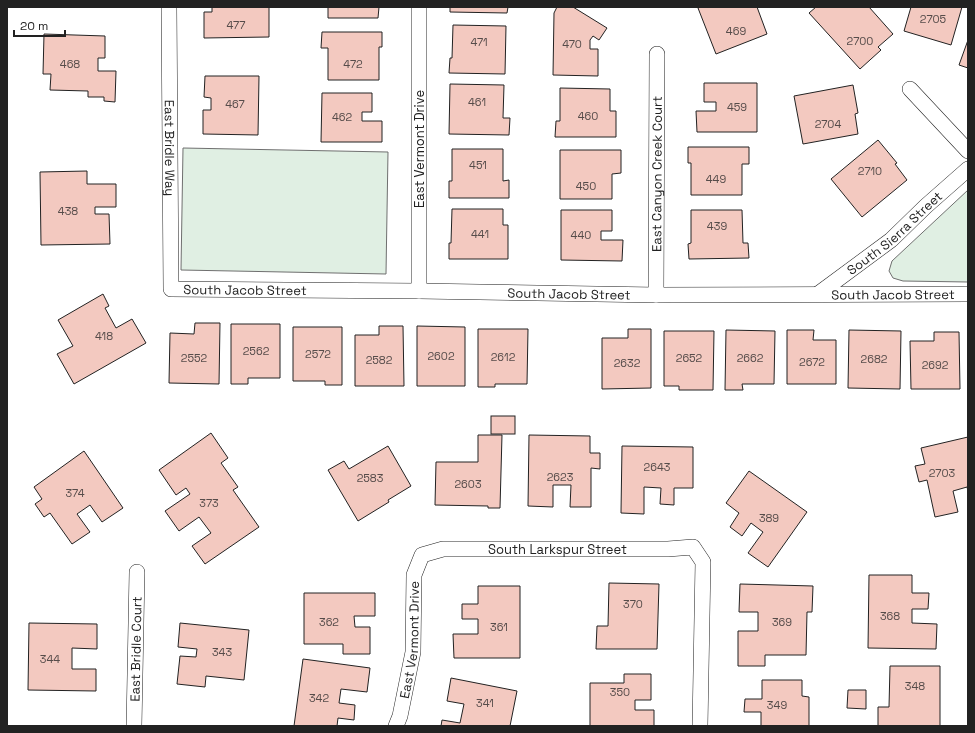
<svg xmlns="http://www.w3.org/2000/svg" width="975" height="733" viewBox="0 0 975 733" font-family="'Space Grotesk',sans-serif">
	<style>
		.green { fill: #e0efe3; stroke: #6f6f6f }
		.building { fill: #f3c9c0; stroke: #222 }
		.lines { fill: none; stroke-linecap: round; stroke-linejoin: round }
		.street-casing { stroke: #222; stroke-width: 16 }
		.street { stroke: #fff; stroke-width: 15 }
		.labels { text-anchor: middle; dominant-baseline: central; stroke-width: 3; stroke-linejoin: round; paint-order: stroke }
		.number-label { font-size: 11px; fill: #564c4a }
		.street-label { font-size: 13px; fill: #222; stroke: #fff }
	</style>
	<rect width="100%" height="100%" fill="#fff"/>
	<!-- green -->
	<g class="green">
		<path d="M183 148 388 152 386 274 181 270Z"/>
		<path d="M968 190V282L903 281 893 278 889 271 892 261Z"/>
	</g>
	<!-- building -->
	<g class="building">
		<path d="M212 7H269V37L204 38V12H212Z"/>
		<path d="M328 7H379L378 18H328Z"/>
		<path d="M450 7H508L507 13 450 12Z"/>
		<path d="M557 7H573L607 28 599 40 593 36 590 40V49H598V76L553 75 554 13Z"/>
		<path d="M701 7H757L767 34 716 54 698 8Z"/>
		<path d="M816 7H869L893 34 878 47 881 50 860 69 809 13Z"/>
		<path d="M911 7H962L951 45 904 31Z"/>
		<path d="M453 25 506 26 505 74 449 73 450 58H452Z"/>
		<path d="M322 32H382V47H379V80H328V48H321Z"/>
		<path d="M44 34 105 36V58H98V71H116L115 102 104 101V97H88V91L50 90 51 74H43Z"/>
		<path d="M968 40V68L959 65Z"/>
		<path d="M205 76H259L258 135 203 134V110H211V98L204 97Z"/>
		<path d="M704 83H757V132H697L696 111H716V102H704Z"/>
		<path d="M450 84 504 85 503 118H510L509 135 449 134Z"/>
		<path d="M853 85 858 113 855 114 858 134 803 144 794 96Z"/>
		<path d="M560 88 610 89V111H616V137H555L556 121H560Z"/>
		<path d="M322 93H372V112H362V121H382V142H321Z"/>
		<path d="M878 140 897 163 895 164 907 180 862 217 831 179Z"/>
		<path d="M688 147H749V164H742V195H691V163H688Z"/>
		<path d="M452 149H503V181L509 180V198H449V181H452Z"/>
		<path d="M560 150H621V173L612 174V199H560Z"/>
		<path d="M87 171V184H116V207H95V214H109L110 244 41 245 40 172Z"/>
		<path d="M452 209H503V225H508V259H449V243H451Z"/>
		<path d="M561 210H612V231H601V240H623L622 261 561 260Z"/>
		<path d="M691 210H742L743 243H748L749 258 689 259 688 244 691 243Z"/>
		<path d="M103 294 109 306 105 308 116 328 132 319 146 343 74 384 57 354 73 346 58 320Z"/>
		<path d="M195 323H220L219 384 169 383 170 333 194 334Z"/>
		<path d="M231 324H280V378H248V384H231Z"/>
		<path d="M379 326H403L404 386H355V335H379Z"/>
		<path d="M417 326 465 327V386H417Z"/>
		<path d="M293 327H342V385H325V381H293Z"/>
		<path d="M478 329H528L527 384H495V387H478Z"/>
		<path d="M628 329H651V388L602 389V338H628Z"/>
		<path d="M726 330 775 331 774 384H742L743 390H725Z"/>
		<path d="M787 330H814L813 340H836V384H787Z"/>
		<path d="M849 330 901 331 900 389 848 388Z"/>
		<path d="M664 331H714L713 390H679V386H664Z"/>
		<path d="M934 332H959L960 389H911L910 341H934Z"/>
		<rect x="491" y="416" width="24" height="18"/>
		<path d="M211 433 228 458 221 463 238 487 233 490 259 527 205 564 192 546 211 533 199 517 179 531 165 511 190 494 186 488 176 495 159 470Z"/>
		<path d="M478 435H502L500 508H488V506L435 505 436 462H478Z"/>
		<path d="M529 435 590 436V453H600V469L591 468V507H570L571 485H553V507L528 506Z"/>
		<path d="M968 437V491L967 487 953 491 958 512 935 517 927 480 919 482 915 466 925 464 921 448Z"/>
		<path d="M388 446 411 486 388 500 389 502 358 521 328 470 344 461 349 469Z"/>
		<path d="M622 446 693 447V488H674V505L660 504 661 488 644 487V514L621 513Z"/>
		<path d="M84 451 123 508 102 522 90 505 77 514 90 532 72 544 50 513 44 517 35 504 42 499 34 487Z"/>
		<path d="M749 471 807 512 768 567 748 553 763 532 751 523 742 536 730 527 739 513 726 503Z"/>
		<path d="M869 575H912V593H929L928 609H912V623L937 624 936 649 868 648Z"/>
		<path d="M609 583 659 584 657 649H596L597 626H608Z"/>
		<path d="M740 584 813 586 812 612H807L806 655H765V666H738V631H758V612H739Z"/>
		<path d="M478 586H520V658H454L453 634H478V619H462V604H478Z"/>
		<path d="M304 593H375V616H354L355 627H370V654H343V644H304Z"/>
		<path d="M29 623 97 624V649L72 648V669H96V691L28 690Z"/>
		<path d="M180 623 249 630 244 680 206 676 205 687 177 684 180 656 196 657 197 649 178 647Z"/>
		<path d="M303 659 370 668 367 692 341 689 339 703 355 705 354 720 338 718 337 726H294Z"/>
		<path d="M890 666H940V726H878V707H889Z"/>
		<path d="M624 674H651V700H635V710H654V726H590V683H624Z"/>
		<path d="M451 678 517 691 510 726H441L442 720 460 723 464 704 447 701Z"/>
		<path d="M762 680H802V696L809 697V726H761V712H744L745 699H762Z"/>
		<path d="M848 690H866V709L847 708Z"/>
	</g>
	<g class="lines">
		<defs>
			<g id="street">
				<path id="s1" d="M169 7 171 289 419 291 656 295 968 294"/>
				<path d="M910 89 968 151"/>
				<path d="M419 291V7"/>
				<path id="s2" d="M818 294 891 240 926 206 968 169"/>
				<path id="s3" d="M656 295 657 54"/>
				<path id="s4" d="M134 726 137 572"/>
				<path id="s5" d="M396 726 400 716 413 652 414 575 422 555 443 549H668L693 547 703 562 700 726"/>
			</g>
		</defs>
		<!-- street casing -->
		<use href="#street" class="street-casing"/>
		<!-- street -->
		<use href="#street" class="street"/>
	</g>
	<g class="labels">
		<!-- number labels -->
		<g class="number-label">
			<text x="933" y="19">2705</text>
			<text x="236" y="25">477</text>
			<text x="736" y="31">469</text>
			<text x="860" y="41">2700</text>
			<text x="479" y="42">471</text>
			<text x="572" y="44">470</text>
			<text x="70" y="64">468</text>
			<text x="353" y="64">472</text>
			<text x="477" y="102">461</text>
			<text x="235" y="104">467</text>
			<text x="737" y="107">459</text>
			<text x="588" y="116">460</text>
			<text x="342" y="117">462</text>
			<text x="828" y="124">2704</text>
			<text x="478" y="165">451</text>
			<text x="870" y="171">2710</text>
			<text x="716" y="179">449</text>
			<text x="586" y="186">450</text>
			<text x="68" y="211">438</text>
			<text x="717" y="226">439</text>
			<text x="480" y="234">441</text>
			<text x="581" y="235">440</text>
			<text x="104" y="336">418</text>
			<text x="256" y="351">2562</text>
			<text x="318" y="354">2572</text>
			<text x="441" y="356">2602</text>
			<text x="503" y="357">2612</text>
			<text x="194" y="358">2552</text>
			<text x="689" y="358">2652</text>
			<text x="750" y="358">2662</text>
			<text x="874" y="359">2682</text>
			<text x="379" y="360">2582</text>
			<text x="812" y="362">2672</text>
			<text x="627" y="363">2632</text>
			<text x="935" y="365">2692</text>
			<text x="657" y="467">2643</text>
			<text x="942" y="473">2703</text>
			<text x="560" y="477">2623</text>
			<text x="370" y="478">2583</text>
			<text x="468" y="484">2603</text>
			<text x="75" y="493">374</text>
			<text x="209" y="503">373</text>
			<text x="769" y="518">389</text>
			<text x="633" y="604">370</text>
			<text x="890" y="616">368</text>
			<text x="329" y="622">362</text>
			<text x="782" y="622">369</text>
			<text x="499" y="627">361</text>
			<text x="222" y="652">343</text>
			<text x="50" y="659">344</text>
			<text x="915" y="686">348</text>
			<text x="620" y="692">350</text>
			<text x="319" y="698">342</text>
			<text x="485" y="703">341</text>
			<text x="777" y="705">349</text>
		</g>
		<!-- street labels -->
		<g class="street-label">
			<text stroke="none"><textPath href="#s1" startOffset="141">East Bridle Way</textPath></text>
			<text transform="translate(419 149) rotate(-90)">East Vermont Drive</text>
			<text stroke="none"><textPath href="#s3" startOffset="121">East Canyon Creek Court</textPath></text>
			<text stroke="none"><textPath href="#s2" startOffset="98">South Sierra Street</textPath></text>
			<text stroke="none"><textPath href="#s1" startOffset="356">South Jacob Street</textPath></text>
			<text stroke="none"><textPath href="#s1" startOffset="680">South Jacob Street</textPath></text>
			<text stroke="none"><textPath href="#s1" startOffset="1004">South Jacob Street</textPath></text>
			<text stroke="none"><textPath href="#s5" startOffset="311">South Larkspur Street</textPath></text>
			<text stroke="none"><textPath href="#s5" startOffset="88">East Vermont Drive</textPath></text>
			<text stroke="none"><textPath href="#s4" startOffset="77">East Bridle Court</textPath></text>
		</g>
	</g>
	<!-- border -->
	<rect width="975" height="733" fill="none" stroke="#222222" stroke-width="16"/>
	<!-- scale -->
	<path d="M14 30v6h51v-6" fill="none" stroke="#222222" stroke-width="2"/>
	<text x="20" y="30" font-size="12" fill="#222222" stroke="#ffffff" stroke-width="3" paint-order="stroke">20 m</text>
</svg>
